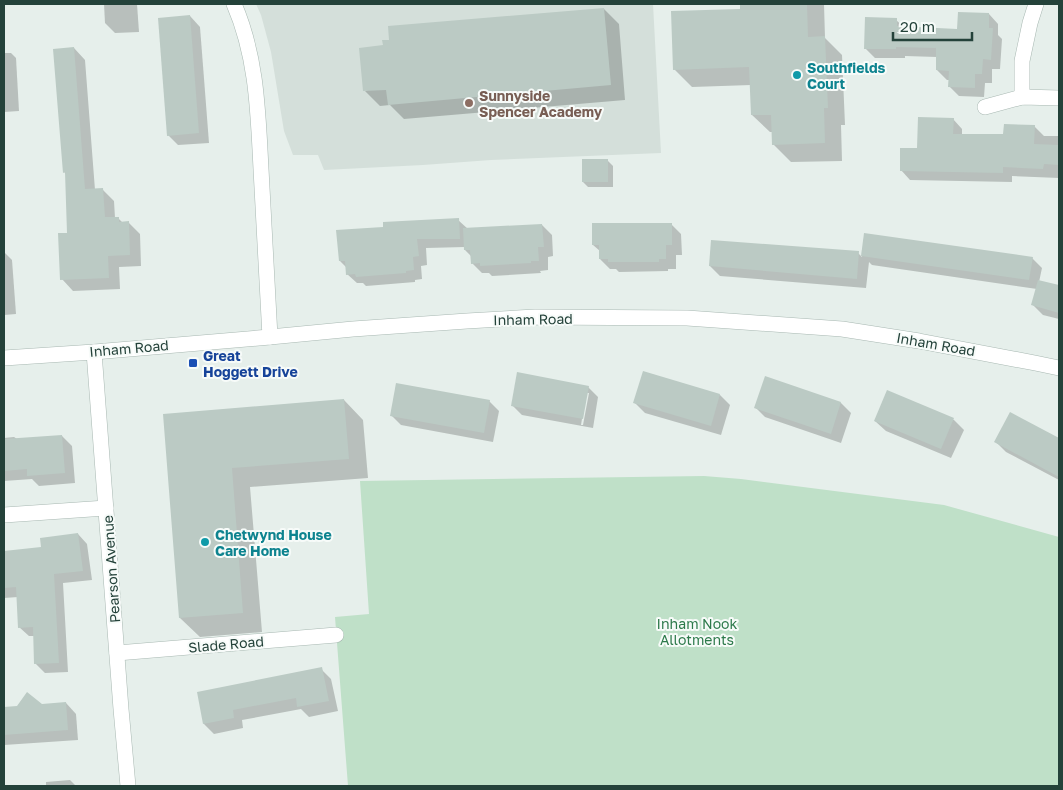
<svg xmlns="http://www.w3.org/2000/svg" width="1063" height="790" viewBox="0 0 1063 790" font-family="'Golos Text',sans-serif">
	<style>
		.built { fill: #d4dfda }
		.green { fill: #bfe0c8 }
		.shadow { fill: #0003; fill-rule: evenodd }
		.building { fill: #bbcac4 }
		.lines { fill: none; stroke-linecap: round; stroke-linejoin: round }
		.minor-casing { stroke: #a8b8b2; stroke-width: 16 }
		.minor { stroke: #fff; stroke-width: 15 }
		.culture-dot { fill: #0f9aa8; stroke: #f7fbf9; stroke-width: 2 }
		.education-dot { fill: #8d6e63; stroke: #f7fbf9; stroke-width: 2 }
		.transit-dot { fill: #1a4fb4; stroke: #f7fbf9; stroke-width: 2 }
		.labels { text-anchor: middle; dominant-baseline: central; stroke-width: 4; stroke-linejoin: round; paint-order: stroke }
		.culture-label { font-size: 14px; font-weight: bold; fill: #0d838f; stroke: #f7fbf9; text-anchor: start }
		.education-label { font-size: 14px; font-weight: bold; fill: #785e54; stroke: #f7fbf9; text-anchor: start }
		.street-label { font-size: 14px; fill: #24423a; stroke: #f7fbf9 }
		.transit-label { font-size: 14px; font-weight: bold; fill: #164399; stroke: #f7fbf9; text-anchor: start }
		.park-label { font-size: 14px; fill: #2d7a4b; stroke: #f7fbf9 }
	</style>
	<rect width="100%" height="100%" fill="#e6efeb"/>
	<!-- built -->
	<path class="built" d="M256 4H653L661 153 491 160 423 165 324 170 318 155H293L284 131 271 52 261 15Z"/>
	<!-- green -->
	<path class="green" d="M704 476 741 479 944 505 1059 537V786H348L335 617 369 614 360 481Z"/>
	<!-- shadow -->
	<g class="shadow">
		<path d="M104 4H137L139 32 115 33 105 23Z"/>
		<path d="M741 4H824L825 38 842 55 845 125H841L842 161 791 162 773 144V132H770L752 115 751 85 692 87 674 69 742 10Z"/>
		<path d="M604 9 619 24 625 100 404 119 390 105 380 106 365 91Z"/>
		<path d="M989 14 998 24V35L1002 39 1000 69H992V83H985L984 97 959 96 949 86 950 80H947L937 70V57L905 56V58H875L865 48 896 20 905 28 958 30Z"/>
		<path d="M190 16 200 27 209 143 178 145 168 135Z"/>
		<path d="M74 48 85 60 95 190H103L114 201 115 218H118L123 223 128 222 140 234 141 266 119 267 120 289 73 291 62 279 69 234 66 174 64 172Z"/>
		<path d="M4 53H11L16 58 19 111 4 112Z"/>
		<path d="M953 119 962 129V136H1005L1034 126 1044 136H1059V178L1012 176V182L910 180 901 170 918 150Z"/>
		<path d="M608 161 613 166V187H588L583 182Z"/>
		<path d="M458 220 468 229 542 225 552 235 553 256 548 257V270L540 271 541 273 492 276 489 273H482L472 263V257L465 250V247L426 248 427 265 421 266 422 279 415 280V282L366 286 363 283H357L347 274V268L340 261Z"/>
		<path d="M671 224 681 234 682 255H676V269H668V271L619 272 616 269H610L600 259V251L593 245Z"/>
		<path d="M865 234 1032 258 1042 268 1039 282 1059 287V319L1043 315 1033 305 1037 289 872 265 869 262 866 288 720 276 710 266 858 253 862 257Z"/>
		<path d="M4 252 12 260 16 314 4 315Z"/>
		<path d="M766 378 841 403 851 413 841 443 765 417 755 407Z"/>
		<path d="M588 387 598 397 593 428 522 415 512 405ZM586 393H589L583 425H581Z"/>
		<path d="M887 392 954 420 964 430 951 458 886 431 875 421Z"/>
		<path d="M720 395 730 405 721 435 645 413 635 403Z"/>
		<path d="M344 400 363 420 368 478 250 487 262 632 200 637 180 618 164 415Z"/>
		<path d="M489 401 499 411 493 442 401 425 392 416Z"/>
		<path d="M1011 414 1059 440V480L1006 452 996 442Z"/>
		<path d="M62 436 72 446 75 483 39 486 32 479 4 481V438L14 437 17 439Z"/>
		<path d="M78 534 87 544 92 580 63 583 68 672 45 673 35 663V636H29L19 627 18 597 4 598V553L43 548Z"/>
		<path d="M321 669 331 679 338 711 309 717 301 709 242 720 243 728 214 734 204 724 198 693Z"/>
		<path d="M66 703 76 714 78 740 4 745V708Z"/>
		<path d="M70 780 76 786H46V782Z"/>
	</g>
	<!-- building -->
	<g class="building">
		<path d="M740 4H807L808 37 825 36 828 108H824L825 143 772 145 771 115H751L749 67 673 70 671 11 740 9Z"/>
		<path d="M604 8 611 85 388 105 386 90 363 91 359 48 383 45 382 40H389L388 26Z"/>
		<path d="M958 12 989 13V28H993L991 60 983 59 982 74H975V88L948 87 949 71 936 70V48L896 47V49H864L865 17 897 18V26L957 29Z"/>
		<path d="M190 15 199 133 167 136 158 18Z"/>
		<path d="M74 47 85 189 103 188 105 217H119V222L129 221 130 255 108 256 109 278 60 280 58 233H67L65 172 63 173 53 49Z"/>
		<path d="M918 117 954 118 953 134H1003L1004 124 1035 125 1034 144 1059 145V165L1044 164 1043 169 1003 167V173L900 171V148H917Z"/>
		<rect x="582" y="159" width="26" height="23"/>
		<path d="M459 218 460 239H417L419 256 413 257 414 270 406 271V273L356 277 355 274 346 275 345 261H339L336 230 383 227V222Z"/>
		<path d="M592 223H672V245H666V259H659V262H608V259H599V245H592Z"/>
		<path d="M542 224 544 247H538L539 261H531V263L480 266V263L471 264 470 250H464L463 228Z"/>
		<path d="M864 233 1033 257 1029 280 861 256Z"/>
		<path d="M711 240 859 251 857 279 709 266Z"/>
		<path d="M1038 280 1059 285V313L1031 305Z"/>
		<path d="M643 371 720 394 711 426 633 403Z"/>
		<path d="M517 372 589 386 583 419 511 406Z"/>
		<path d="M765 376 841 402 831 434 754 408Z"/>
		<path d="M396 383 490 400 484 433 390 416Z"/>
		<path d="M887 390 954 418 941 449 874 421Z"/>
		<path d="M344 399 349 459 232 468 243 613 179 618 163 414Z"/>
		<path d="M1010 412 1059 438V477L994 442Z"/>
		<path d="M62 435 65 473 27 476V469L4 471V439Z"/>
		<path d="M78 533 83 571 54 574 59 663 34 664 33 627 18 628 16 587 4 588V551L41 547 40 538Z"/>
		<path d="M322 667 329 701 297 707 296 698 233 710 234 718 203 724 197 692Z"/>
		<path d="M27 692 42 704 66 702 68 730 4 735V707L17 706Z"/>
	</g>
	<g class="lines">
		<defs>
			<g id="minor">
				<path d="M234 4C257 57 258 112 261 169 264 225 267 281 270 337"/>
				<path d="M1022 97V61L1030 23 1036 4"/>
				<path d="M985 107 1022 97 1059 98"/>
				<path d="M94 352 121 709 128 786"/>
				<path d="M4 358 94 352 270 337 353 329 467 321 535 317 687 318 842 329 919 341 1035 363 1059 368"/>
				<path d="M4 515 106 508"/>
				<path d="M117 653 336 635"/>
			</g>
		</defs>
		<!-- minor casing -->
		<use href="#minor" class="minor-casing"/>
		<!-- minor -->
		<use href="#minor" class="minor"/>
	</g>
	<!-- markers -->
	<g class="culture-dot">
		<circle cx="797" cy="75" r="5"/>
		<circle cx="205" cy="542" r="5"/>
	</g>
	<circle class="education-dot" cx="469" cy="103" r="5"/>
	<rect class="transit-dot" x="188" y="358" width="10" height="10" rx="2.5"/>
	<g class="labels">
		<!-- culture labels -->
		<g class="culture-label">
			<text x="807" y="67">Southfields<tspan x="807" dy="16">Court</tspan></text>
			<text x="215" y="534">Chetwynd House<tspan x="215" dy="16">Care Home</tspan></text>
		</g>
		<!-- education labels -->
		<g class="education-label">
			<text x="479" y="95">Sunnyside<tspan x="479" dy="16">Spencer Academy</tspan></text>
		</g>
		<!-- street labels -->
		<g class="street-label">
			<text transform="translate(533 319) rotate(-1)">Inham Road</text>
			<text transform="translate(936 344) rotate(10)">Inham Road</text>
			<text transform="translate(129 348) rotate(-5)">Inham Road</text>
			<text transform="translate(111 569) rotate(-94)">Pearson Avenue</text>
			<text transform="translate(226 644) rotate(-5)">Slade Road</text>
		</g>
		<!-- transit labels -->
		<g class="transit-label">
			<text x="203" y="355">Great<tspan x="203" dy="16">Hoggett Drive</tspan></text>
		</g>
		<!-- park labels -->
		<g class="park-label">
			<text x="697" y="623">Inham Nook<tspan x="697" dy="16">Allotments</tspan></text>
		</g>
	</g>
	<!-- border -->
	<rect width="1063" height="790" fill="none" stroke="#24423a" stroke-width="10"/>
	<!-- scale -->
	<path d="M893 32v8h79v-8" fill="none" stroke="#24423a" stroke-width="2.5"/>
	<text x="900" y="32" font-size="15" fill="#24423a" stroke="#f7fbf9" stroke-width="4" paint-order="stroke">20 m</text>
</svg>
